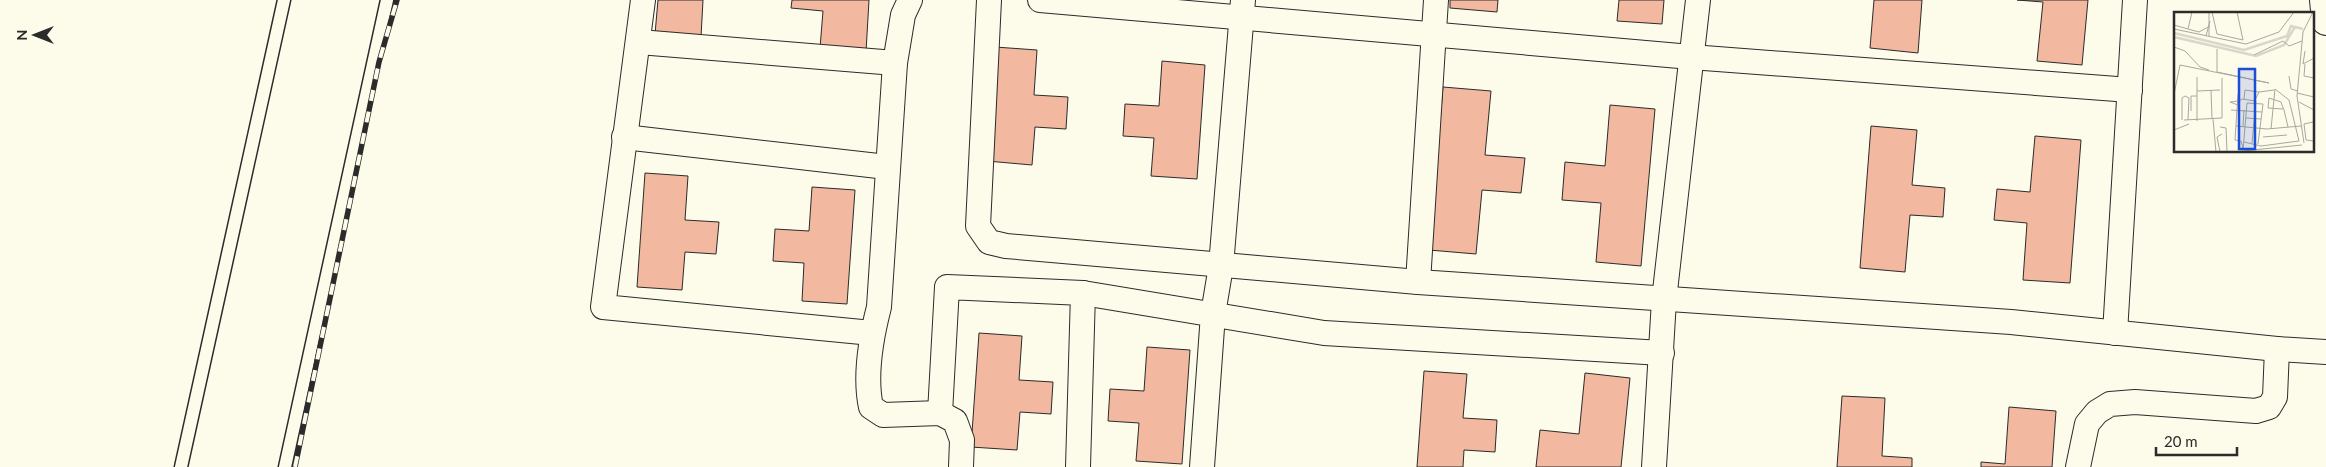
<svg xmlns="http://www.w3.org/2000/svg" width="2326" height="467" viewBox="0 0 2326 467" font-family="Lato,sans-serif">
	<style>
		.building { fill: #f2b8a0; stroke: #2b2b2b }
		.lines { fill: none; stroke-linecap: round; stroke-linejoin: round }
		.lane-casing { stroke: #2b2b2b; stroke-width: 15 }
		.street-casing { stroke: #2b2b2b; stroke-width: 26 }
		.secondary-casing { stroke: #2b2b2b; stroke-width: 30 }
		.lane { stroke: #fdfbea; stroke-width: 12 }
		.street { stroke: #fdfbea; stroke-width: 24 }
		.secondary { stroke: #fdfbea; stroke-width: 28 }
		.rail-casing { stroke: #2b2b2b; stroke-width: 5.5 }
		.rail { stroke: #fdfbea; stroke-width: 4; stroke-dasharray: 11; stroke-linecap: butt }
		.inset-river { fill: none; stroke: #d8d7c9; stroke-width: 2.5 }
		.inset-road { fill: none; stroke: #a9a89e; stroke-width: 1 }
		.view { fill: #1d4ed8; fill-opacity: 0.15; stroke: #1d4ed8; stroke-width: 2.5 }
		.inset-edge { fill: none; stroke: #2b2b2b; stroke-width: 2.5 }
	</style>
	<rect width="100%" height="100%" fill="#fdfbea"/>
	<!-- building -->
	<g class="building">
		<path d="M658 0H703L701 37 655 34Z"/>
		<path d="M792 0H869L866 52 820 48 823 11 791 8Z"/>
		<path d="M1450 0H1498L1497 12 1450 8Z"/>
		<path d="M1619 0H1664L1662 24 1617 21Z"/>
		<path d="M1874 0H1922L1918 53 1870 48Z"/>
		<path d="M2017 0H2088L2082 65 2037 61 2043 2Z"/>
		<path d="M995 47 1037 50 1034 95 1068 97 1066 129 1035 127 1032 165 987 161Z"/>
		<path d="M1162 61 1205 65 1197 179 1151 176 1154 138 1123 136 1125 104 1159 106Z"/>
		<path d="M1443 87 1491 91 1485 155 1525 158 1521 193 1482 190 1476 254 1429 250Z"/>
		<path d="M1610 105 1655 109 1641 266 1596 262 1601 203 1562 200 1565 162 1605 166Z"/>
		<path d="M1871 126 1917 130 1912 185 1945 188 1943 217 1910 215 1905 272 1860 268Z"/>
		<path d="M2035 136 2081 140 2070 283 2023 280 2027 223 1994 220 1997 189 2030 192Z"/>
		<path d="M645 173 688 176 685 220 719 222 716 254 685 252 682 290 637 287Z"/>
		<path d="M812 187 855 190 847 304 802 301 804 263 773 261 775 229 809 231Z"/>
		<path d="M979 333 1022 336 1019 380 1053 382 1051 414 1020 412 1017 450 971 447Z"/>
		<path d="M1147 347 1190 350 1182 464 1136 461 1139 423 1108 421 1110 389 1144 391Z"/>
		<path d="M1424 371 1467 374 1463 418 1497 420 1495 452 1464 450 1463 467H1417Z"/>
		<path d="M1585 373 1630 378 1621 467H1536L1540 430 1579 434Z"/>
		<path d="M1842 396 1885 398 1882 456 1912 458V467H1837Z"/>
		<path d="M2009 407 2056 411 2052 467H1981V462L2005 464Z"/>
	</g>
	<g class="lines">
		<defs>
			<g id="lane">
				<path d="M181 467 284 0"/>
				<path d="M285 467 387 0"/>
			</g>
			<g id="street">
				<path d="M643 0 603 307 872 333"/>
				<path d="M910 0 903 15 895 63 879 307C871 338 864 375 871 407L883 415 940 413 955 421 962 440 961 467"/>
				<path d="M989 0 978 226 989 242 1006 246 1418 282 2011 322 2277 349 2326 352"/>
				<path d="M1040 0 1691 57 2130 90"/>
				<path d="M639 42 895 63"/>
				<path d="M624 137 887 167"/>
				<path d="M1418 282 1436 0"/>
				<path d="M2115 333 2135 0"/>
				<path d="M940 413 947 287 1083 293 1324 333 1662 353"/>
				<path d="M1078 467 1083 293"/>
				<path d="M1202 467 1213 314 1221 266 1243 0"/>
				<path d="M1654 467 1664 300 1698 0"/>
				<path d="M2078 467 2087 424 2097 412 2110 404 2135 402 2256 411 2269 407 2275 397 2277 349"/>
			</g>
			<path id="secondary" d="M2324 0 2326 21"/>
		</defs>
		<!-- lane casing -->
		<use href="#lane" class="lane-casing"/>
		<!-- street casing -->
		<use href="#street" class="street-casing"/>
		<!-- secondary casing -->
		<use href="#secondary" class="secondary-casing"/>
		<!-- lane -->
		<use href="#lane" class="lane"/>
		<!-- street -->
		<use href="#street" class="street"/>
		<!-- secondary -->
		<use href="#secondary" class="secondary"/>
		<defs>
			<path id="rail" d="M295 467 379 62 397 0"/>
		</defs>
		<!-- rail casing -->
		<use href="#rail" class="rail-casing"/>
		<!-- rail -->
		<use href="#rail" class="rail"/>
	</g>
	<!-- overview -->
	<g transform="translate(2174 12)">
		<rect width="140" height="140" fill="#fdfbea"/>
		<path class="inset-river" d="M0 21 70 38 113 24 117 14 129 17M0 25 82 44 110 33 121 15"/>
		<path class="inset-road" d="M35 0V24M38 0 43 22 69 28M63 0 69 28M0 13 14 17 18 0M0 17 72 32 105 20 120 0M14 17 25 20 36 14M32 24 36 9M0 35 11 39 26 55 35 58M43 37V60M131 39 129 52 140 46M80 43 109 29 115 34 128 29M131 52 130 64 140 66M43 60 95 71M115 64 117 77 124 79M23 65V109M37 78 38 107M23 79 46 78M85 80 100 78M123 81 140 85M0 82 6 53 95 71M64 82 61 128 67 129 69 136M70 87 71 78 85 80 81 88M64 90 68 87 82 89 78 131M125 90 140 98M64 93 56 90 64 89M109 97 94 96 95 86 107 90 108 93 110 98 114 115M57 98 88 100M17 99V84H23M72 106 87 107M39 107 42 140M8 108V86L11 84 15 86 14 108M10 108 48 106V66M139 110 130 112 132 128 140 129M62 114 93 117 127 114M69 114 70 98M46 115 52 116 53 140M0 118 15 112M89 125 113 123M70 130 87 134 125 129 115 88 101 77 97 117M130 131 123 84 129 20 139 0M69 138 73 91 89 92 84 132M46 140 43 125 48 122M59 140 128 133"/>
		<path class="view" d="M65 57H81V137H65Z"/>
		<rect width="140" height="140" class="inset-edge"/>
	</g>
	<!-- north arrow -->
	<g transform="translate(35 35) rotate(270)" stroke="#fdfbea" stroke-width="4" paint-order="stroke">
	<path d="M0-4L9 19L0 12L-9 19Z" fill="#2b2b2b"/>
	<text y="-8" font-size="14" font-weight="bold" text-anchor="middle" fill="#2b2b2b">N</text>
	</g>
	<!-- scale -->
	<path d="M2156 447v8h81v-8" fill="none" stroke="#2b2b2b" stroke-width="2.5"/>
	<text x="2164" y="447" font-size="15" fill="#2b2b2b" stroke="#fdfbea" stroke-width="4" paint-order="stroke">20 m</text>
</svg>
